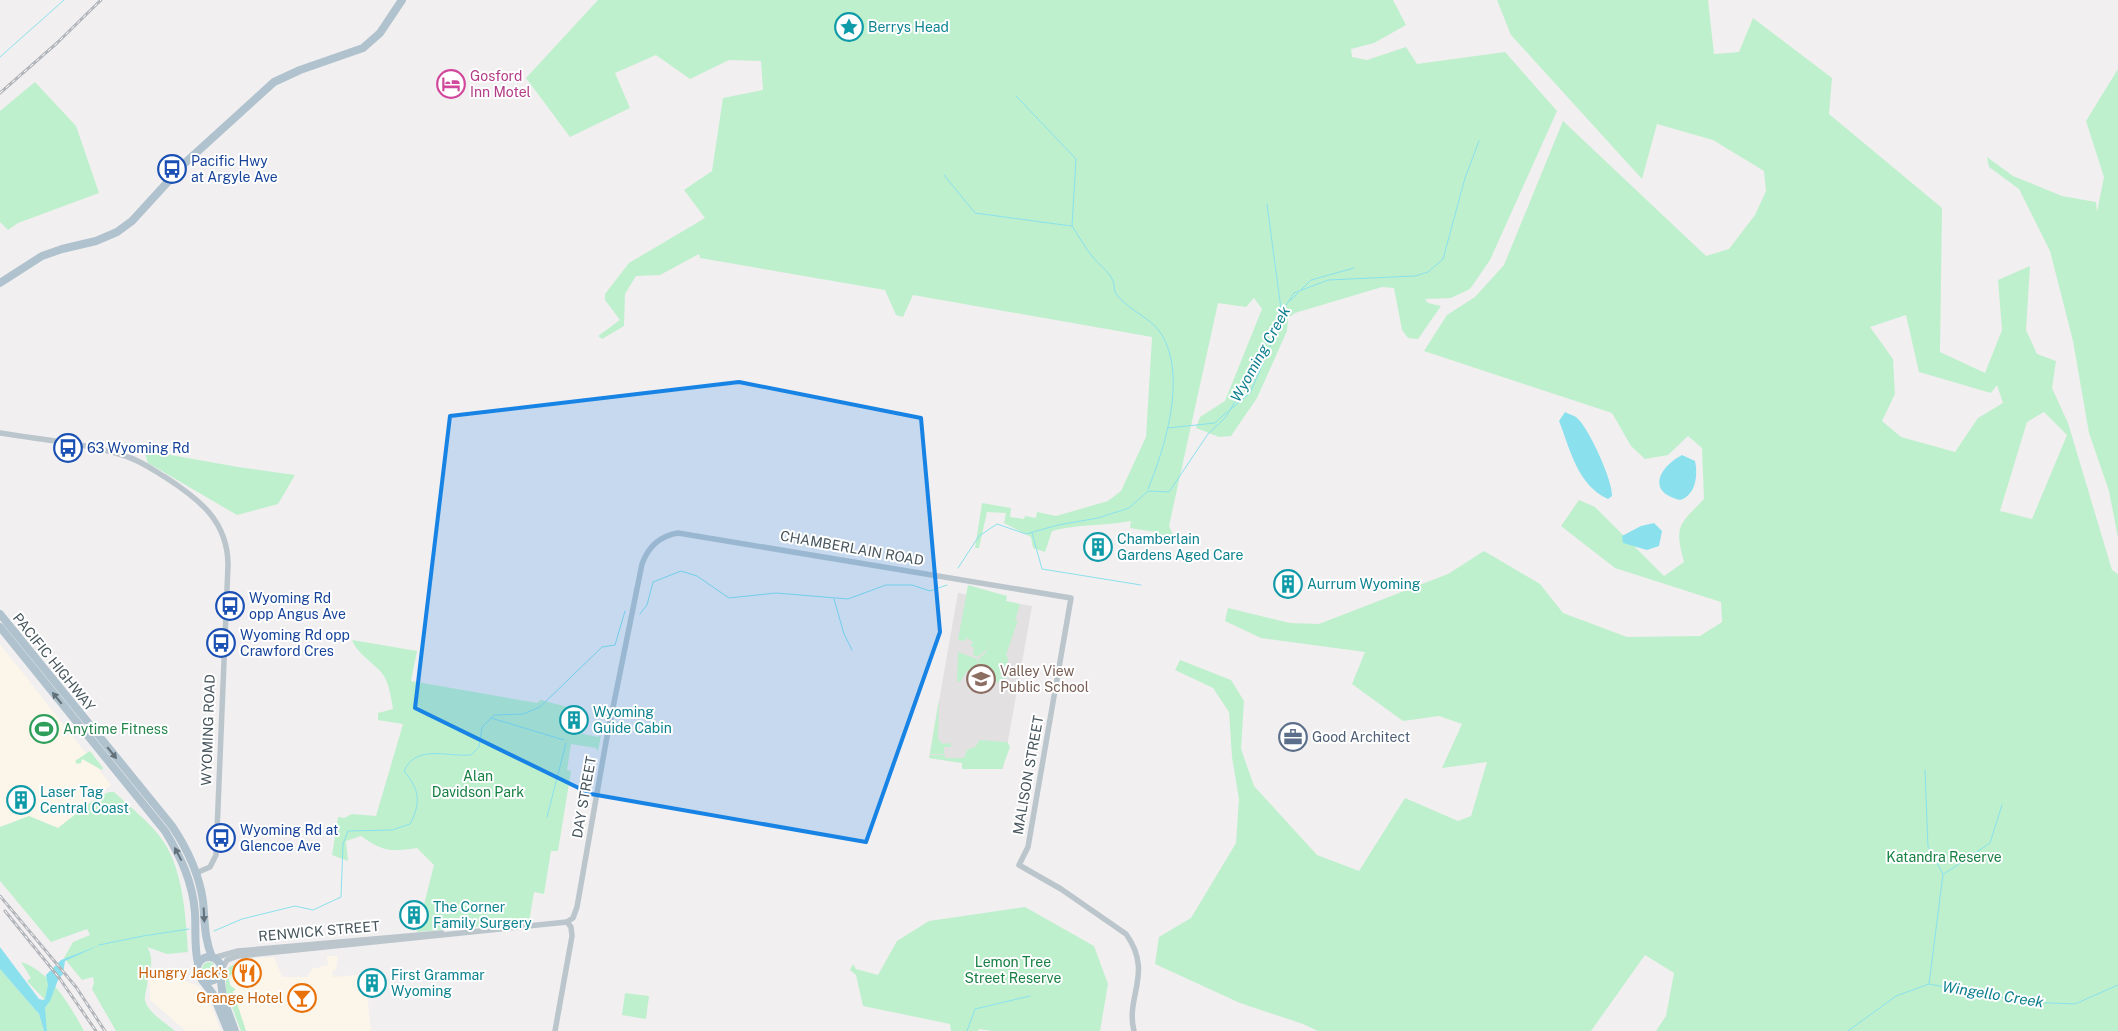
<svg xmlns="http://www.w3.org/2000/svg" width="2118" height="1031" viewBox="0 0 2118 1031" font-family="'Public Sans',sans-serif">
	<style>
		.commercial { fill: #fcf5e9 }
		.education { fill: #e3e0e2 }
		.green { fill: #bef0cd; fill-rule: evenodd }
		.water { fill: #8ae1ed }
		.lines { fill: none; stroke-linecap: round; stroke-linejoin: round }
		.stream { stroke: #8ae1ed; stroke-width: 1 }
		.tertiary { stroke: #bbc5cc; stroke-width: 5.5 }
		.primary { stroke: #afc2ce; stroke-width: 8 }
		.rail-casing { stroke: #b2b5ba; stroke-width: 3 }
		.rail { stroke: #fff; stroke-width: 1; stroke-dasharray: 4; stroke-linecap: butt }
		.oneway { fill: #617079 }
		.marked { fill: #1783e4; fill-opacity: 0.2; stroke: #1783e4; stroke-width: 4; stroke-linejoin: round }
		.labels { text-anchor: middle; dominant-baseline: central; stroke-width: 4; stroke-linejoin: round; paint-order: stroke }
		.culture-label { font-size: 14px; fill: #0d838f; stroke: #fff; text-anchor: start }
		.hotel-label { font-size: 14px; fill: #b23c85; stroke: #fff; text-anchor: start }
		.transit-label { font-size: 14px; fill: #164399; stroke: #fff; text-anchor: start }
		.street-label { font-size: 14px; fill: #47555d; stroke: #fff }
		.education-label { font-size: 14px; fill: #785e54; stroke: #fff; text-anchor: start }
		.leisure-label { font-size: 14px; fill: #27864d; stroke: #fff; text-anchor: start }
		.service-label { font-size: 14px; fill: #4e5e75; stroke: #fff; text-anchor: start }
		.park-label { font-size: 14px; fill: #168042; stroke: #fff }
		.food-label { font-size: 14px; fill: #c56008; stroke: #fff; text-anchor: end }
		.water-label { font-size: 15px; font-style: italic; fill: #0c7e8e; stroke: #fff }
	</style>
	<rect width="100%" height="100%" fill="#f2eff0"/>
	<!-- commercial -->
	<g class="commercial">
		<path d="M0 644 111 785 58 828 29 816 0 827Z"/>
		<path d="M327 956H338L336 970 332 971 333 977 360 975 362 992H367L371 1031H246L233 991 236 990 230 985 229 978 244 959 274 957 282 977H307L312 969 328 965Z"/>
		<path d="M149 976 159 980H183L200 987 208 996 220 1030 186 1031 150 1000Z"/>
	</g>
	<!-- education -->
	<path class="education" d="M958 593 1032 606 1003 769 929 758Z"/>
	<!-- green -->
	<g class="green">
		<path d="M598 0H1393L1406 25 1374 43 1351 49 1352 57 1367 60 1406 47 1417 64 1505 52 1557 111 1490 260 1470 289 1451 298 1425 299 1428 303 1441 306 1418 339 1408 338 1402 330 1394 288 1382 287 1295 313 1288 318 1287 331 1257 398 1231 436 1219 437 1196 428 1200 417 1225 401 1262 309 1254 298 1246 307 1218 303 1169 526 1173 535 1152 536 1155 532 1130 528 1131 521C1105 526 1077 524 1052 531L1045 552 1033 548 1031 537 1004 523 1006 513 987 512 979 548H975L982 503 1011 508 1010 517 1024 519 1025 516 1036 518 1037 512 1056 516 1108 501 1121 491 1146 437 1152 337 913 295 903 317 896 315 885 290 700 258 699 254 660 275 636 276 625 294 624 326 602 339 598 336 620 320 605 300V294L629 263 705 218 684 190 712 171 723 98 763 90 761 61 729 60 690 79 656 55 615 73 630 108 570 137 526 78Z"/>
		<path d="M1497 0H1708L1714 54 1739 52 1753 18 1832 78 1829 114 1942 208 1940 352 1985 373 2002 330 1998 280 2030 266 2026 330 2037 354 2056 361 2052 388 2068 423 2112 570 2118 574V1031H1656L1666 1016 1674 973 1645 955 1591 1031H1318L1303 1024 1240 1003 1155 964 1159 937 1191 918 1236 843 1239 799 1232 757 1229 712 1213 688 1175 670 1180 660 1231 680 1244 701 1241 749 1254 786 1317 855 1359 871 1405 798 1458 821 1471 816 1487 762 1442 768 1462 724 1439 716 1403 721 1352 684 1365 652 1261 638 1225 621 1228 608 1290 623 1319 624 1448 574 1484 551 1540 584 1563 613 1627 637 1700 636 1722 622 1721 602 1615 568 1561 526 1579 500 1595 507 1664 576 1684 562C1674 525 1679 525 1704 499L1702 448 1688 436 1668 455 1645 459 1631 446 1612 413 1424 351 1447 315 1475 297 1504 265 1563 121 1706 256 1729 249 1755 215 1766 191 1764 171 1713 140 1657 124 1642 179 1511 35ZM1906 315 1919 372 1991 393 1997 385 2003 403 1978 418 1955 452 1901 437 1882 421 1895 394 1893 359 1870 327ZM2044 412 2067 435 2032 519 2000 511 2027 422Z"/>
		<path d="M2118 69V538L2109 491 2089 433 2073 341 2050 251 2019 189 1989 167 1987 157 2013 176 2062 196 2096 202 2097 212 2104 177 2086 121Z"/>
		<path d="M35 82 76 126 99 193 18 223 8 230 0 222V111Z"/>
		<path d="M154 452 238 467 295 475 278 504 237 515 148 463 145 454Z"/>
		<path d="M968 585 1007 596 1006 601 1020 604 1015 621 1018 619 1017 623 1006 655 1008 658 1007 669H1003L1001 675 998 676 1008 677 1005 678 1003 684 981 676 978 660 986 652 989 637 986 650 978 657 973 655 974 648 970 645 973 642 967 638 964 641 958 640Z"/>
		<path d="M352 640 417 651 411 681 537 703 541 700 582 711 579 733 598 737 601 735 598 751 596 748 571 744 567 770 571 771 558 851H551L544 894 534 892 529 922 417 932 434 865 417 848C390 852 384 852 361 836L346 841 348 861 332 855 338 817 344 818 352 814 376 816 403 724 378 720V713L393 709C391 697 389 681 381 672 371 661 357 653 352 640Z"/>
		<path d="M958 652 977 659 979 673 967 671 960 682 957 681Z"/>
		<path d="M939 699 938 739 943 744 951 743V747H944V754H930Z"/>
		<path d="M980 740 1007 742 1010 747 1002 769H962V763L929 758 930 755H945V758H964L967 750 975 747Z"/>
		<path d="M90 751 103 768 102 770 82 759 81 763 77 764 75 761Z"/>
		<path d="M109 792H114C130 807 151 823 163 841 183 869 186 919 188 952L167 954 147 947C153 955 152 967 148 976L145 977H147C149 985 144 993 145 1000 147 1012 167 1024 175 1031H116L92 989 94 983 93 977 82 980 64 958 73 942 90 935 87 929 51 942 0 881V827L29 816 58 828 95 799Z"/>
		<path d="M1025 907 1094 946 1108 984 1100 1031H992L979 1029 978 1031H951L950 1024 863 1006 856 975 850 970 853 964 856 969 878 975 897 941 929 921Z"/>
		<path d="M243 960 229 978 230 985 236 990 233 991 246 1031H241L226 991V976L229 967Z"/>
		<circle cx="209" cy="969" r="7"/>
		<path d="M21 962C50 971 70 1005 84 1031H47L44 1011 48 1003 27 981 31 978Z"/>
		<path d="M0 969 39 1014 44 1031H0Z"/>
		<path d="M625 993 649 996 646 1019 622 1015Z"/>
	</g>
	<!-- water -->
	<g class="water">
		<path d="M1565 412C1568 414 1573 415 1576 417 1588 426 1613 481 1612 496L1608 499C1578 486 1570 449 1559 421Z"/>
		<path d="M1682 455 1695 461C1698 475 1696 495 1680 500 1646 492 1659 467 1682 455Z"/>
		<path d="M1654 523 1662 531 1659 546 1647 550 1623 543 1622 536 1641 526Z"/>
		<path d="M100 945 65 961 63 974 58 980 50 1001 45 1008 47 1031H44L39 1014 0 969V947L39 999 43 1000 45 999 48 985 46 975 61 960Z"/>
	</g>
	<g class="lines">
		<!-- stream -->
		<g class="stream">
			<path d="M0 57 64 0"/>
			<path d="M1016 96 1076 159 1072 226"/>
			<path d="M944 175 975 213 1071 226"/>
			<path d="M1267 204 1281 309 1279 314"/>
			<path d="M1072 226C1078 235 1084 246 1091 255 1097 263 1109 271 1113 281 1115 285 1113 291 1117 295 1129 311 1151 317 1162 335 1187 377 1165 448 1148 489"/>
			<path d="M1301 290 1311 280 1354 268"/>
			<path d="M1290 301 1298 293"/>
			<path d="M1230 410 1250 393 1269 350 1278 318"/>
			<path d="M1168 428 1215 423 1227 412"/>
			<path d="M1032 533 1042 569 1141 585"/>
			<path d="M958 568 979 536 997 524 1026 534 1058 525 1098 518 1129 508 1148 491 1169 492 1208 434 1225 418 1252 374 1273 325 1294 293 1328 280 1415 276 1428 272 1443 259 1465 178 1479 141"/>
			<path d="M834 599 844 634 852 650"/>
			<path d="M640 614 647 605 653 582 681 571 697 576 729 598 776 593 848 599 886 585H912L930 591 947 585"/>
			<path d="M491 718 564 740"/>
			<path d="M1925 770 1928 847 1943 874 1929 984"/>
			<path d="M547 817 566 743"/>
			<path d="M1944 874 1990 843 2002 805"/>
			<path d="M214 931 242 919 295 906 313 910 341 897 343 844 348 831 392 830 410 824C421 803 420 790 404 771 416 744 447 757 471 755L479 747 482 727 494 715 523 714 540 707 602 647 615 645 625 611"/>
			<path d="M99 945 143 936 189 929"/>
			<path d="M967 1031 975 1009 1030 996"/>
			<path d="M1848 1031 1896 996 1929 984 2027 1002 2075 1004 2118 985"/>
		</g>
		<!-- tertiary -->
		<g class="tertiary">
			<path d="M0 433C42 440 87 443 128 457 141 461 153 470 165 477 199 499 228 521 228 565L216 855 210 867 196 873"/>
			<path d="M213 958 238 951 442 933"/>
			<path d="M221 971 227 960 238 956 567 922"/>
			<path d="M555 1031 572 936 571 927 567 922 573 918 577 907 606 742 642 564C648 547 660 536 678 533L1071 598 1028 847 1019 865 1061 889 1126 934C1154 973 1125 996 1134 1031"/>
		</g>
		<!-- primary -->
		<g class="primary">
			<path d="M0 283 42 256 62 249 96 241 117 232 132 221 186 162 274 82 300 70 363 48 380 33 402 0"/>
			<path d="M0 614 172 826C188 850 199 873 203 901 205 921 204 938 212 957"/>
			<path d="M0 627 165 831C181 857 193 883 195 913 196 930 194 947 198 963"/>
			<circle cx="209" cy="969" r="12"/>
			<path d="M220 973 223 998 235 1031"/>
			<path d="M202 980 213 994 228 1031"/>
		</g>
		<defs>
			<g id="rail">
				<path d="M0 93 57 43 101 0"/>
				<path d="M0 896 76 987 105 1031"/>
				<path d="M5 911 60 979 96 1031"/>
			</g>
		</defs>
		<!-- rail casing -->
		<use href="#rail" class="rail-casing"/>
		<!-- rail -->
		<use href="#rail" class="rail"/>
	</g>
	<!-- one-way arrows -->
	<defs><path id="oneway-solid" d="M-6-.8H1V-3.2L6.5 0L1 3.2V.8H-6Z" transform="scale(1.25)"/></defs>
	<g class="oneway">
		<use href="#oneway-solid" transform="translate(57 698) rotate(-129)"/>
		<use href="#oneway-solid" transform="translate(112 753) rotate(51)"/>
		<use href="#oneway-solid" transform="translate(178 854) rotate(-118)"/>
		<use href="#oneway-solid" transform="translate(204 915) rotate(87)"/>
	</g>
	<!-- marked area -->
	<path class="marked" d="M739 382 921 418 940 632 866 842 591 794 415 708 450 416Z"/>
	<!-- icons -->
	<defs>
		<symbol id="sight-ring" viewBox="-11 -11 22 22"><circle r="9.5" fill="#fff" stroke="#0f9aa8" stroke-width="1.5"/><path d="M0-6L1.8-2.2L6-1.7L2.9 1.2L3.7 5.4L0 3.3L-3.7 5.4L-2.9 1.2L-6-1.7L-1.8-2.2Z" fill="#0f9aa8"/></symbol>
		<symbol id="hotel-ring" viewBox="-11 -11 22 22"><circle r="9.5" fill="#fff" stroke="#d1479c" stroke-width="1.5"/><path d="M-6-4.5h1.5V1H6V5H4.5V3h-9V5H-6ZM-4 0a1.8 1.8 0 1 1 3.6 0ZM.5 0V-2.5h3Q6-2.5 6 0Z" fill="#d1479c"/></symbol>
		<symbol id="bus-ring" viewBox="-11 -11 22 22"><circle r="9.5" fill="#fff" stroke="#1a4fb4" stroke-width="1.5"/><path d="M-5-6H5V4H4V6H2V4H-2V6H-4V4H-5ZM-3.5-4V0h7V-4ZM-3.5 1.2v1.5H-2V1.2ZM2 1.2v1.5H3.5V1.2Z" fill="#1a4fb4"/></symbol>
		<symbol id="building-ring" viewBox="-11 -11 22 22"><circle r="9.5" fill="#fff" stroke="#0f9aa8" stroke-width="1.5"/><path d="M-4-6H4V6H1V3H-1V6H-4ZM-2.5-4.3h1.7v1.8h-1.7ZM.8-4.3h1.7v1.8H.8ZM-2.5-1h1.7V.8h-1.7ZM.8-1h1.7V.8H.8Z" fill="#0f9aa8"/></symbol>
		<symbol id="school-ring" viewBox="-11 -11 22 22"><circle r="9.5" fill="#fff" stroke="#8d6e63" stroke-width="1.5"/><path d="M0-5L7-2L0 1L-7-2ZM-4 1L0 2.5L4 1V4Q0 6-4 4Z" fill="#8d6e63"/></symbol>
		<symbol id="stadium-ring" viewBox="-11 -11 22 22"><circle r="9.5" fill="#fff" stroke="#2e9e5b" stroke-width="1.5"/><path d="M0-5a6.5 5 0 1 0 0 10a6.5 5 0 1 0 0-10ZM-3.5-1.8h7v3.6h-7Z" fill="#2e9e5b"/></symbol>
		<symbol id="office-ring" viewBox="-11 -11 22 22"><circle r="9.5" fill="#fff" stroke="#5c6f8a" stroke-width="1.5"/><path d="M-6-3h4V-5.5h4V-3h4V5H-6ZM-1-4.5V-3h2v-1.5ZM-6 0V1H6V0Z" fill="#5c6f8a"/></symbol>
		<symbol id="restaurant-ring" viewBox="-11 -11 22 22"><circle r="9.5" fill="#fff" stroke="#e8710a" stroke-width="1.5"/><path d="M-5-6h1v4h1v-4h1v4h1v-4h1v5L-1.5 .5V6h-2V.5L-5-1ZM5-6V6H3V1.5H1.5Q1.5-4 5-6Z" fill="#e8710a"/></symbol>
		<symbol id="bar-ring" viewBox="-11 -11 22 22"><circle r="9.5" fill="#fff" stroke="#e8710a" stroke-width="1.5"/><path d="M-6-5H6L.8 .8V4.5H3.5V6h-7V4.5H-.8V.8Z" fill="#e8710a"/></symbol>
	</defs>
	<g fill-rule="evenodd">
		<use href="#sight-ring" x="833" y="11" width="32" height="32"/>
		<use href="#hotel-ring" x="435" y="68" width="32" height="32"/>
		<use href="#bus-ring" x="156" y="153" width="32" height="32"/>
		<use href="#bus-ring" x="52" y="432" width="32" height="32"/>
		<use href="#building-ring" x="1082" y="531" width="32" height="32"/>
		<use href="#building-ring" x="1272" y="568" width="32" height="32"/>
		<use href="#bus-ring" x="214" y="590" width="32" height="32"/>
		<use href="#bus-ring" x="205" y="627" width="32" height="32"/>
		<use href="#school-ring" x="965" y="663" width="32" height="32"/>
		<use href="#building-ring" x="558" y="704" width="32" height="32"/>
		<use href="#stadium-ring" x="28" y="713" width="32" height="32"/>
		<use href="#office-ring" x="1277" y="721" width="32" height="32"/>
		<use href="#building-ring" x="5" y="784" width="32" height="32"/>
		<use href="#bus-ring" x="205" y="822" width="32" height="32"/>
		<use href="#building-ring" x="398" y="899" width="32" height="32"/>
		<use href="#restaurant-ring" x="231" y="957" width="32" height="32"/>
		<use href="#building-ring" x="356" y="967" width="32" height="32"/>
		<use href="#bar-ring" x="286" y="982" width="32" height="32"/>
	</g>
	<g class="labels">
		<!-- culture labels -->
		<g class="culture-label">
			<text x="868" y="27">Berrys Head</text>
			<text x="1117" y="539">Chamberlain<tspan x="1117" dy="16">Gardens Aged Care</tspan></text>
			<text x="1307" y="584">Aurrum Wyoming</text>
			<text x="593" y="712">Wyoming<tspan x="593" dy="16">Guide Cabin</tspan></text>
			<text x="40" y="792">Laser Tag<tspan x="40" dy="16">Central Coast</tspan></text>
			<text x="433" y="907">The Corner<tspan x="433" dy="16">Family Surgery</tspan></text>
			<text x="391" y="975">First Grammar<tspan x="391" dy="16">Wyoming</tspan></text>
		</g>
		<!-- hotel labels -->
		<g class="hotel-label">
			<text x="470" y="76">Gosford<tspan x="470" dy="16">Inn Motel</tspan></text>
		</g>
		<!-- transit labels -->
		<g class="transit-label">
			<text x="191" y="161">Pacific Hwy<tspan x="191" dy="16">at Argyle Ave</tspan></text>
			<text x="87" y="448">63 Wyoming Rd</text>
			<text x="249" y="598">Wyoming Rd<tspan x="249" dy="16">opp Angus Ave</tspan></text>
			<text x="240" y="635">Wyoming Rd opp<tspan x="240" dy="16">Crawford Cres</tspan></text>
			<text x="240" y="830">Wyoming Rd at<tspan x="240" dy="16">Glencoe Ave</tspan></text>
		</g>
		<!-- street labels -->
		<g class="street-label">
			<text transform="translate(852 548) rotate(10)">CHAMBERLAIN ROAD</text>
			<text transform="translate(54 662) rotate(51)">PACIFIC HIGHWAY</text>
			<text transform="translate(208 730) rotate(-88)">WYOMING ROAD</text>
			<text transform="translate(1028 775) rotate(-80)">MALISON STREET</text>
			<text transform="translate(584 797) rotate(-80)">DAY STREET</text>
			<text transform="translate(319 931) rotate(-5)">RENWICK STREET</text>
		</g>
		<!-- education labels -->
		<g class="education-label">
			<text x="1000" y="671">Valley View<tspan x="1000" dy="16">Public School</tspan></text>
		</g>
		<!-- leisure labels -->
		<g class="leisure-label">
			<text x="63" y="729">Anytime Fitness</text>
		</g>
		<!-- service labels -->
		<g class="service-label">
			<text x="1312" y="737">Good Architect</text>
		</g>
		<!-- park labels -->
		<g class="park-label">
			<text x="478" y="776">Alan<tspan x="478" dy="16">Davidson Park</tspan></text>
			<text x="1944" y="857">Katandra Reserve</text>
			<text x="1013" y="962">Lemon Tree<tspan x="1013" dy="16">Street Reserve</tspan></text>
		</g>
		<!-- food labels -->
		<g class="food-label">
			<text x="228" y="973">Hungry Jack's</text>
			<text x="283" y="998">Grange Hotel</text>
		</g>
		<!-- water labels -->
		<g class="water-label">
			<text transform="translate(1260 354) rotate(-61)">Wyoming Creek</text>
			<text transform="translate(1993 994) rotate(9)">Wingello Creek</text>
		</g>
	</g>
</svg>
